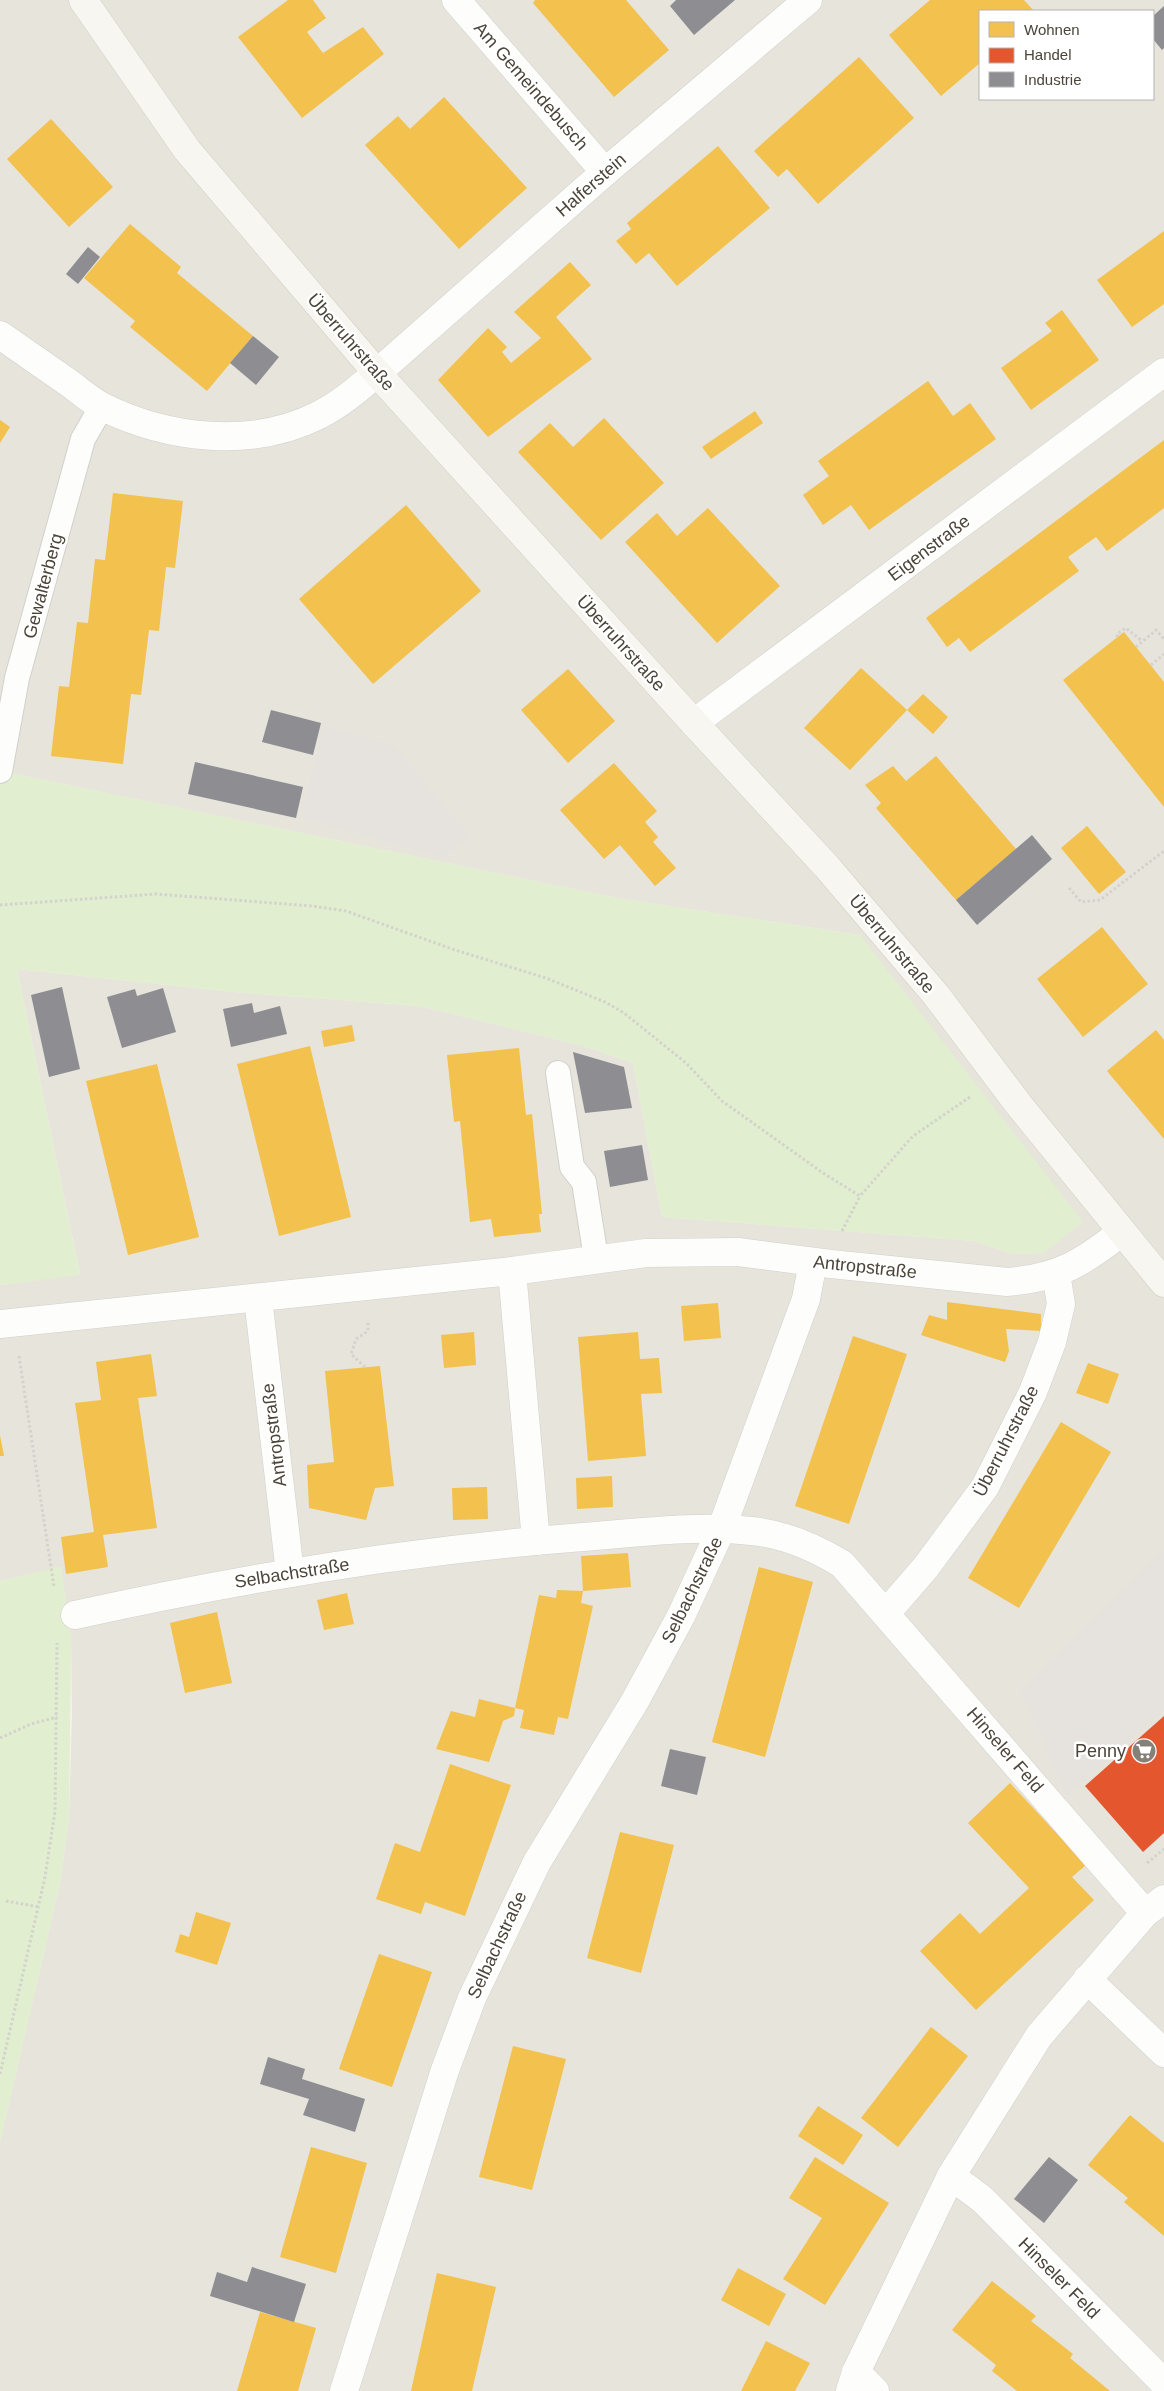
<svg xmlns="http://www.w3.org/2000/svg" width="1164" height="2391" viewBox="0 0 1164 2391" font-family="Helvetica,sans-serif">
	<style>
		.residential { fill: #e7e4dc; fill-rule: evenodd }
		.green { fill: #e1eecf }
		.parking { fill: #e6e3df }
		.homes { fill: #f2c14e }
		.shops { fill: #e4572e }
		.industry { fill: #8d8d92 }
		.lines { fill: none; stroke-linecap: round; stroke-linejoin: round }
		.lane-casing { stroke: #d2d0cb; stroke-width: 26 }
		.street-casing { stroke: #d2d0cb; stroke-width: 29 }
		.secondary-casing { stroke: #d3cfc5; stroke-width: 29 }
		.path { stroke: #d3d2cc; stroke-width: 3; stroke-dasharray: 2.5 2.5; stroke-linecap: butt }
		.lane { stroke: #fdfdfc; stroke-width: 24 }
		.street { stroke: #fdfdfc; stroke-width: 28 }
		.secondary { stroke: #f7f6f1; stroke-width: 28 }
		.labels { text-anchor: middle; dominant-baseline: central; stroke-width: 5; stroke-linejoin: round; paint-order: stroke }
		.street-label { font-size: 18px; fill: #4b4439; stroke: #fff }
		.poi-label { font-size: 18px; fill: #4b4439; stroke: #fff; text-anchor: end }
	</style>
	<rect width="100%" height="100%" fill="#f4f2ee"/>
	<!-- residential -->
	<path class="residential" d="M0 0H1164V2391H0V2142L60 1883 69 1818 72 1717 71 1640 61 1567 0 1581V1285L80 1274 17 969 233 992 420 1006 584 1046 633 1063 662 1217 974 1241 1013 1254 1044 1253 860 935 617 898 0 771ZM980 11H1153V99H980Z"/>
	<!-- green -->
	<g class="green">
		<path d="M0 771 617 898 860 935 1083 1222 1044 1253 1013 1254 974 1241 662 1217 633 1063 584 1046 420 1006 233 992 17 969 80 1275 0 1285Z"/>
		<path d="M61 1566 71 1640 69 1818 60 1883 0 2142V1581Z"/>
	</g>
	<!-- parking -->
	<g class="parking">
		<path d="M323 727 393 745 469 836 442 857 301 818Z"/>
		<path d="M1164 1551V1710L1066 1795 1021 1690Z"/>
	</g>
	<!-- homes -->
	<g class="homes">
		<path d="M288 0H313L326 18 307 32 323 53 363 27 384 54 302 118 238 37Z"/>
		<path d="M535 0H626L669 50 614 97 533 3Z"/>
		<path d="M930 0H1024L1034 11H980V63L941 96 889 35Z"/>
		<path d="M859 57 914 118 818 204 787 169 778 177 754 151Z"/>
		<path d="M444 97 527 188 459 249 365 145 398 116 410 129Z"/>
		<path d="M51 119 113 187 69 227 7 159Z"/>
		<path d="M718 146 770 208 677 286 649 253 636 264 616 241 631 229 627 223Z"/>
		<path d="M130 224 181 267 177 273 253 336 207 391 130 327 135 321 84 278Z"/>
		<path d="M1164 231V304L1132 327 1097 280Z"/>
		<path d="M570 262 591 285 556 317 592 359 488 437 438 380 488 328 507 347 502 352 511 363 541 338 514 312Z"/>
		<path d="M1062 310 1099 360 1031 410 1001 368 1052 331 1045 323Z"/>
		<path d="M928 381 953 416 970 403 996 439 869 530 851 505 823 525 803 495 829 476 818 461Z"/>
		<path d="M755 411 763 423 711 459 702 447Z"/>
		<path d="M604 418 664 483 601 540 518 452 550 423 573 447Z"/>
		<path d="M0 420 10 427 0 443Z"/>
		<path d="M1164 440V508L1107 551 1096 537 1068 557 1079 571 970 652 959 638 947 647 926 618Z"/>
		<path d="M113 493 183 501 175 568 166 567 159 631 149 630 141 695 131 694 123 764 51 756 59 686 69 687 77 622 88 623 95 559 105 560Z"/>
		<path d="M406 505 481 591 373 684 299 599Z"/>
		<path d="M708 508 780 586 717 643 625 542 657 513 677 536Z"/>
		<path d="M1124 632 1164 682V807L1063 680Z"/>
		<path d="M861 668 907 710 850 770 804 728Z"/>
		<path d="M568 669 615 721 568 763 521 710Z"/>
		<path d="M923 694 948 717 933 734 907 710Z"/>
		<path d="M936 756 1016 849 956 900 876 808 881 803 865 785 893 766 906 781Z"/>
		<path d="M614 763 657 811 645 822 658 837 653 842 676 868 655 886 620 845 604 859 560 810Z"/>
		<path d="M1087 826 1126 872 1099 894 1061 848Z"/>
		<path d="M1102 927 1148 984 1083 1037 1037 979Z"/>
		<path d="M352 1025 355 1041 324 1047 321 1031Z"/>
		<path d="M1156 1030 1164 1040V1139L1107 1071Z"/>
		<path d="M310 1046 351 1217 279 1236 237 1064Z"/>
		<path d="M519 1048 526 1115 532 1114 542 1214H539L541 1232 494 1237 491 1219 470 1222 460 1121 454 1122 447 1055Z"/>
		<path d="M157 1064 199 1237 128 1255 86 1081Z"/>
		<path d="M947 1302 1041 1314V1331L1006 1329 1009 1351 1005 1362 921 1335 929 1315 947 1320Z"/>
		<path d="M718 1303 721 1338 684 1341 681 1306Z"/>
		<path d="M474 1332 476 1365 444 1368 441 1335Z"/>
		<path d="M638 1332 640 1359 659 1358 662 1393 641 1394 646 1456 588 1461 578 1337Z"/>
		<path d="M853 1336 907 1354 849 1524 795 1506Z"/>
		<path d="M151 1354 157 1396 138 1398 157 1528 103 1535 108 1567 66 1574 61 1537 94 1532 75 1403 101 1400 96 1362Z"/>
		<path d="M1088 1363 1119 1374 1108 1404 1076 1393Z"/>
		<path d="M380 1366 394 1486 375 1488 366 1520 309 1508 307 1465 334 1462 325 1371Z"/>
		<path d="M1061 1422 1111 1452 1019 1608 968 1578Z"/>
		<path d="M0 1435 4 1456H0Z"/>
		<path d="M612 1476 613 1507 577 1509 576 1478Z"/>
		<path d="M487 1487 488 1519 453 1520 452 1488Z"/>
		<path d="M628 1553 631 1587 583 1591 581 1603 593 1606 568 1719 558 1717 554 1735 520 1728 524 1710 515 1708 539 1595 556 1598 557 1590 583 1591 581 1556Z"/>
		<path d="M759 1567 813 1582 765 1757 712 1742Z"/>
		<path d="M347 1593 354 1624 324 1630 317 1600Z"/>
		<path d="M217 1612 232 1683 185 1693 170 1623Z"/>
		<path d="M479 1699 515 1708 514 1716 503 1721 489 1762 436 1749 451 1711 475 1717Z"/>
		<path d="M450 1764 511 1785 465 1916 425 1902 421 1914 376 1899 395 1843 420 1852Z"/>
		<path d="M1010 1783 1086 1865 1072 1877 1094 1900 976 2010 920 1951 960 1913 980 1934 1029 1888 968 1823Z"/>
		<path d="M620 1832 674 1845 641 1973 587 1958Z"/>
		<path d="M196 1912 231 1923 217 1965 175 1952 180 1934 189 1937Z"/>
		<path d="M379 1954 432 1972 392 2087 339 2069Z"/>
		<path d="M931 2027 968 2056 898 2147 861 2118Z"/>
		<path d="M513 2046 566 2059 532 2190 479 2177Z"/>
		<path d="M818 2106 863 2135 843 2165 798 2136Z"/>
		<path d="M1130 2115 1164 2143V2236L1124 2202 1128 2198 1088 2165Z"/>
		<path d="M311 2147 367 2163 336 2273 280 2257Z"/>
		<path d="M815 2157 889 2203 825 2305 783 2279 822 2218 789 2198Z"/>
		<path d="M738 2268 786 2294 769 2326 721 2300Z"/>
		<path d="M437 2273 496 2287 472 2391H411Z"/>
		<path d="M992 2281 1036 2316 1031 2321 1073 2354 1070 2358 1110 2391H1017L992 2371 996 2365 952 2330Z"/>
		<path d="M260 2312 316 2328 298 2391H237Z"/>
		<path d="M766 2341 810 2363 795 2391H741Z"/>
	</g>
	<!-- shops -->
	<path class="shops" d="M1164 1716V1833L1143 1852 1085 1786Z"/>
	<!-- industry -->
	<g class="industry">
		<path d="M676 0H735L694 35 670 6Z"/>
		<path d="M1164 6V48L1162 50 1153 39V16Z"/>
		<path d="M88 247 100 257 78 284 66 274Z"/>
		<path d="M253 336 279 357 256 385 230 363Z"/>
		<path d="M271 710 321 723 313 755 262 742Z"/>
		<path d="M195 762 303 787 296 818 188 794Z"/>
		<path d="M1032 835 1052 859 977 925 956 900Z"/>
		<path d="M62 987 80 1069 49 1077 31 995Z"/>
		<path d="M163 988 176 1032 122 1048 107 997 135 989 137 996Z"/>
		<path d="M252 1003 254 1013 280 1006 287 1034 231 1047 223 1009Z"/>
		<path d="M573 1052 624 1067 632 1108 585 1113Z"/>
		<path d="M642 1145 648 1180 610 1187 604 1151Z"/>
		<path d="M670 1749 706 1757 697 1795 661 1786Z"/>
		<path d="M268 2057 305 2069 302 2079 365 2099 355 2132 303 2115 309 2099 260 2084Z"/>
		<path d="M1049 2157 1078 2180 1044 2223 1014 2199Z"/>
		<path d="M252 2267 306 2284 294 2322 210 2296 217 2272 247 2282Z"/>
	</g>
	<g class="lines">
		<defs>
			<g id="lane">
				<path d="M0 771 17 678 83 439 102 406"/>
				<path d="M558 1073 572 1167 584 1182 596 1258"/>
			</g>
			<g id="street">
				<path d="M456 0 605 172"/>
				<path d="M0 335C23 351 46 367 69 383 80 391 91 401 103 407 168 439 252 449 319 415 341 404 359 388 377 373L605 172 808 0"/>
				<path d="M694 723 1164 372"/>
				<path d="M512 1271 536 1541"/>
				<path d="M258 1298 290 1573"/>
				<path d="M0 1324 512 1271 646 1253 738 1252 831 1264 1007 1282C1059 1278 1082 1263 1122 1232"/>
				<path d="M887 1612 926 1567 985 1487 1033 1392 1052 1342 1061 1304 1056 1274"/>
				<path d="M75 1615C242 1578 412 1550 583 1537 638 1533 695 1525 751 1531 784 1534 814 1547 842 1564L1145 1913"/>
				<path d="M1087 1979 1164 2053"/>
				<path d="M951 2176 982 2199 1164 2383"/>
				<path d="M856 2372 875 2391"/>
				<path d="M344 2391 445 2070 472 1998 537 1862 635 1701 681 1616 721 1530 806 1299 813 1262"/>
				<path d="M850 2391 856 2372 951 2176 1039 2036 1145 1913 1164 1899"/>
			</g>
			<path id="secondary" d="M83 0 187 150 377 373 694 723 827 867 936 995 1019 1105 1164 1283"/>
		</defs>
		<!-- lane casing -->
		<use href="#lane" class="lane-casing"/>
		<!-- street casing -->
		<use href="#street" class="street-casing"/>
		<!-- secondary casing -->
		<use href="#secondary" class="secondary-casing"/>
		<!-- path -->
		<g class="path">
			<path d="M1117 637V634L1126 628 1142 641"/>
			<path d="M1136 647 1156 630 1164 639"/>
			<path d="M1151 665 1164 654"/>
			<path d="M1069 888 1081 902 1100 900 1164 851"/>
			<path d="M0 905 156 894 312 906 346 911 455 950 546 978 605 1002 624 1013 686 1063 722 1101 823 1173 860 1196 913 1136 970 1097"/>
			<path d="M842 1231 860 1196"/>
			<path d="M19 1356 54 1587"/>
			<path d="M365 1367 351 1354 356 1339 368 1331V1320"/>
			<path d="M0 1738 31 1724 57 1717"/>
			<path d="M1147 1863 1164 1849"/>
			<path d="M6 1901 39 1907"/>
			<path d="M0 2074 45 1877 55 1811 57 1643"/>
		</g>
		<!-- lane -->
		<use href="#lane" class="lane"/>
		<!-- street -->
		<use href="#street" class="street"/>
		<!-- secondary -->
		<use href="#secondary" class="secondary"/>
	</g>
	<!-- icons -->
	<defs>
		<symbol id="supermarket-disc" viewBox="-11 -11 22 22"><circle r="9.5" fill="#868178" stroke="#fff"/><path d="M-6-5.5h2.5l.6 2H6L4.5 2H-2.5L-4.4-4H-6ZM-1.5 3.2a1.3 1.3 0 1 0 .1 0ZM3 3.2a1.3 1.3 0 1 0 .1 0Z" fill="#fff"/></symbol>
	</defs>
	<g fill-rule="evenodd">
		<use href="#supermarket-disc" x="1130" y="1737" width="28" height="28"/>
	</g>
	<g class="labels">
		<!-- street labels -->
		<g class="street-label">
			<text transform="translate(531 86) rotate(49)">Am Gemeindebusch</text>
			<text transform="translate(591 185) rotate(-41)">Halferstein</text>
			<text transform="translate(351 342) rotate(49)">Überruhrstraße</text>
			<text transform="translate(929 548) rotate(-37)">Eigenstraße</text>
			<text transform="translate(43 586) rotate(-75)">Gewalterberg</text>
			<text transform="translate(621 643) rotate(48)">Überruhrstraße</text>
			<text transform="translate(892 944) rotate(50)">Überruhrstraße</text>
			<text transform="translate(865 1267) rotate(6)">Antropstraße</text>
			<text transform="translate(274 1435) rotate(-97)">Antropstraße</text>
			<text transform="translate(1006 1441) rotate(-63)">Überruhrstraße</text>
			<text transform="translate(292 1573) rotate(-9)">Selbachstraße</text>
			<text transform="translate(692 1590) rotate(-64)">Selbachstraße</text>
			<text transform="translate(1005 1750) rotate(49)">Hinseler Feld</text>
			<text transform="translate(497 1945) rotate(-65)">Selbachstraße</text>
			<text transform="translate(1059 2278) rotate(45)">Hinseler Feld</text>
		</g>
		<!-- poi labels -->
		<g class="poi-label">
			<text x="1126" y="1751">Penny</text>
		</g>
	</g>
	<!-- legend -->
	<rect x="979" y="10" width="175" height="90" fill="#ffffff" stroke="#b7b4b0"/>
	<rect x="989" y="22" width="25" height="15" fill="#f2c14e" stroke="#b7b4b0"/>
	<text x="1024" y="35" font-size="15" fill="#4b4439">Wohnen</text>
	<rect x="989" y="48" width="25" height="15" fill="#e4572e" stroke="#b7b4b0"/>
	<text x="1024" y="60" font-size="15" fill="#4b4439">Handel</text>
	<rect x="989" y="72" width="25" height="15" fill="#8d8d92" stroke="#b7b4b0"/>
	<text x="1024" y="85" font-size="15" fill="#4b4439">Industrie</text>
</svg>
